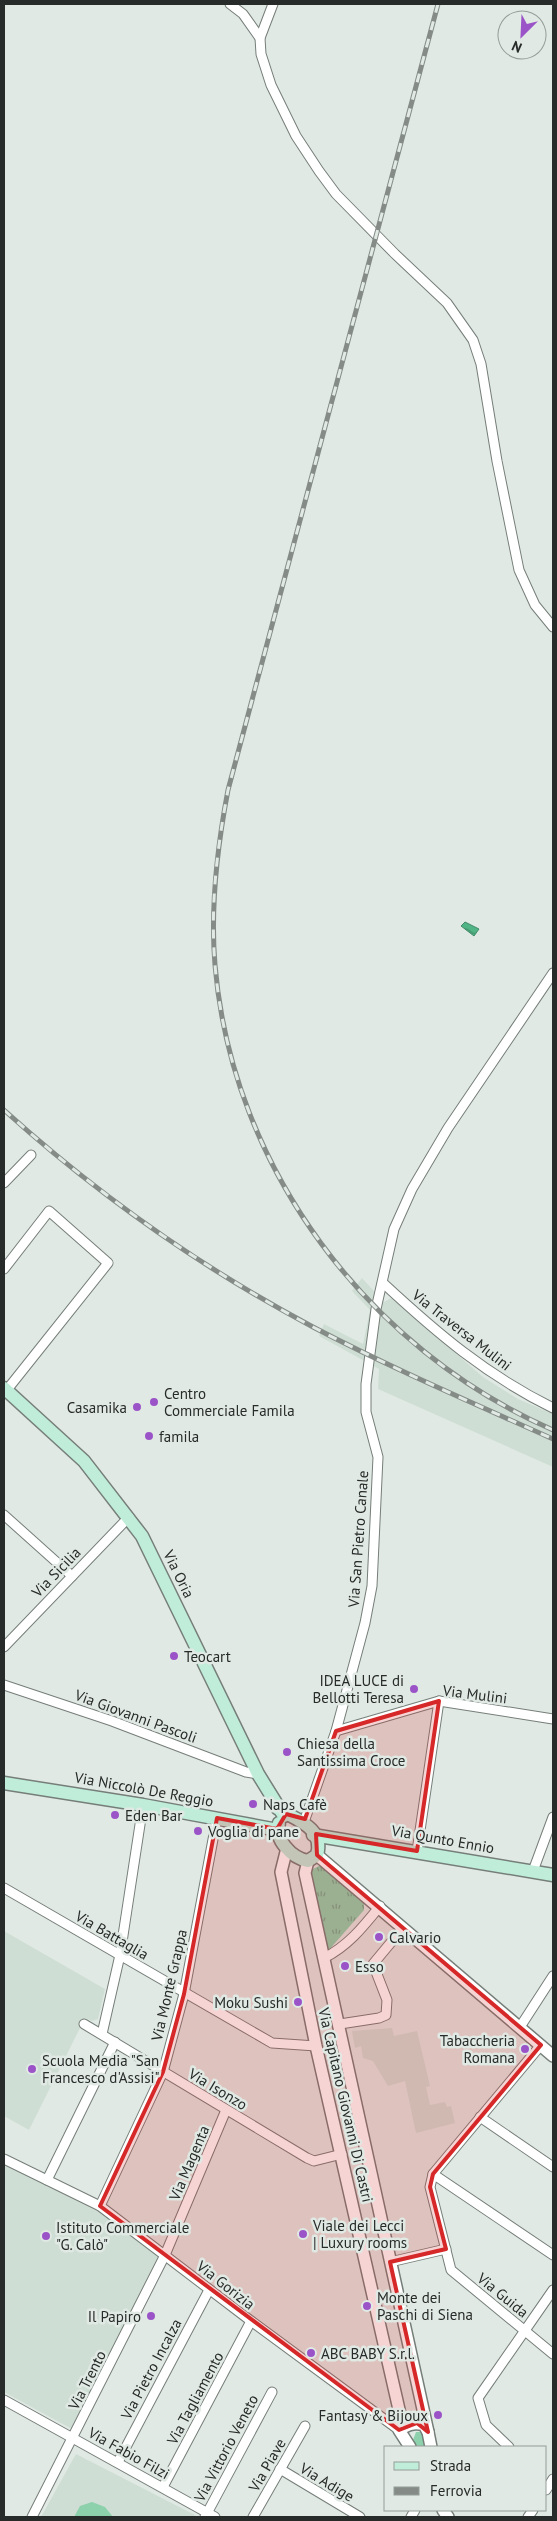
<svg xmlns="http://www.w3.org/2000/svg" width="557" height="2521" viewBox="0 0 557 2521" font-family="'PT Sans',sans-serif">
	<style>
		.built { fill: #cfded4 }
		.grass { fill: url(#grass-tufts) }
		.pitch { fill: #8cd1ac }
		.water { fill: url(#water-waves); stroke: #448b69 }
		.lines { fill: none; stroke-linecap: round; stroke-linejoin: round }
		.minor-casing { stroke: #767e79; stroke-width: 11 }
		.tertiary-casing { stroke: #767e79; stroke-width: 14 }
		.secondary-casing { stroke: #767e79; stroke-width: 15 }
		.minor { stroke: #fff; stroke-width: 9 }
		.tertiary { stroke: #fff; stroke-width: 11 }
		.secondary { stroke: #bfedda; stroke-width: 12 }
		.rail-casing { stroke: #858c88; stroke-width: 5 }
		.rail { stroke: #e0e9e4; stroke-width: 3; stroke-dasharray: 9; stroke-linecap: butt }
		.marked { fill: #d62828; fill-opacity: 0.2; stroke: #d62828; stroke-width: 4; stroke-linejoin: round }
		.poi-dot { fill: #9b54c8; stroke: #e0e9e4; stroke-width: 2 }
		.labels { text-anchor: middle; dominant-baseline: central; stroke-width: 5; stroke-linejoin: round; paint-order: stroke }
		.street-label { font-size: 15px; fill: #272b29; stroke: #e0e9e4 }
		.poi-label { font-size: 15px; fill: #272b29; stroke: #e0e9e4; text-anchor: start }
	</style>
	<defs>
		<pattern id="grass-tufts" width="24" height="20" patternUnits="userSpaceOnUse" patternTransform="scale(1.25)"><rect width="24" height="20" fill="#8cd1ac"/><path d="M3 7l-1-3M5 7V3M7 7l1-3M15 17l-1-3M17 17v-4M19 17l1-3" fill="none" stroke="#72aa8c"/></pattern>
		<pattern id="water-waves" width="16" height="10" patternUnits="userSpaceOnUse" patternTransform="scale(1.25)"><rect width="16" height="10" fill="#50b484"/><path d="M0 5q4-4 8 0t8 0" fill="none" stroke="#42936c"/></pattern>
	</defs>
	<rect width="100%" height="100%" fill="#e0e9e4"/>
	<!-- built -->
	<g class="built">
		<path d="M362 1278 384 1302 391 1298 396 1301 483 1377 518 1399 553 1414V1467L378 1389 379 1369 319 1336 324 1324 363 1344 370 1310 352 1291Z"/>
		<path d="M4 1931 105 1989 98 2019 92 2021 85 2018 29 2130 4 2116Z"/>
		<path d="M392 2028 394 2036 417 2031 430 2086 426 2087 430 2105 445 2102 447 2107 451 2106 455 2123 416 2133 405 2081 388 2086 373 2061 363 2058 361 2046 355 2048 352 2031Z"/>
		<path d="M4 2164 97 2209 161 2258 72 2429 4 2392Z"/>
		<path d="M76 2454 195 2515 193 2517H41Z"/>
	</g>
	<!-- grass -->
	<g class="grass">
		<path d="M323 1864 364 1902V1910L328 1951 311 1876V1870Z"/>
		<path d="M416 2432H420L424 2438 425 2447H417L413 2440Z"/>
	</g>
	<!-- pitch -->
	<path class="pitch" d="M92 2502 105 2507 113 2517H74L80 2506Z"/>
	<!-- water -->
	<path class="water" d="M465 922 479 929 474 936 461 926Z"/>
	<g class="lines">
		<defs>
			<g id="minor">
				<path d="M230 4 243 14 260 38"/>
				<path d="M273 4 260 38 261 54 271 85 296 136 319 171 336 194 395 254 447 303 473 340 481 364 497 461 519 570 535 605 553 627"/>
				<path d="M4 1183 31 1155"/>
				<path d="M4 1269 49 1211 108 1263 6 1391"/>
				<path d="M383 1283C437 1333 486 1375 553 1408"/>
				<path d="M4 1515 72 1576"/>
				<path d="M4 1647 129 1517"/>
				<path d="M4 1685 112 1721 246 1772 258 1774"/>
				<path d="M336 1731 439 1701 553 1719"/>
				<path d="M304 1822 336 1731 365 1623 372 1586 378 1457 366 1412V1384L376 1309 394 1229 412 1189 448 1128 553 973"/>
				<path d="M417 1851 439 1701"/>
				<path d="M533 1871 553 1817"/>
				<path d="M4 1888 272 2043 316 2046"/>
				<path d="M324 1958C348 1946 363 1927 380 1906"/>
				<path d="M84 2024 307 2158 314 2161 342 2154"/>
				<path d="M340 2024 379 2018 386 2015 387 2000 373 1964 403 1928"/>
				<path d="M520 2027 553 1976"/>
				<path d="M102 2034 120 1955 143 1805"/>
				<path d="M541 2045 433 2174 430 2187 451 2270 553 2354"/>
				<path d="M480 2117 553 2167"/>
				<path d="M4 2159 100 2206 251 2321 399 2430"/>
				<path d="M433 2174 553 2255"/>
				<path d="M47 2180 115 2042"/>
				<path d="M100 2206 163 2072 184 1994 217 1818"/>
				<path d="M390 2262 446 2249"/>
				<path d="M4 2400 215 2517"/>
				<path d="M509 2447 486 2425 478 2398 553 2290"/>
				<path d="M118 2462 209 2290"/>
				<path d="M280 2469 360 2517"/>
				<path d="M163 2487 251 2321"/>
				<path d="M546 2490 553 2479"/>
				<path d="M32 2517 165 2255 226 2110"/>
				<path d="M205 2517 272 2392"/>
				<path d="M253 2517 305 2426"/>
				<path d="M411 2517 415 2510"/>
				<path d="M528 2517 533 2510"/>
			</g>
			<g id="tertiary">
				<path d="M287 1848 281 1872 316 2046 403 2427"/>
				<path d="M317 1855 553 2056"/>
				<path d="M308 1861 305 1873 428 2432"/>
				<path d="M410 2447 399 2430C408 2425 413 2422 424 2425L428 2432 431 2447"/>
				<path d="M443 2510 448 2517"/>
			</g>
			<g id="secondary">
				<path d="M4 1388 84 1461 142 1536 258 1774 284 1816"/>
				<path d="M4 1783 143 1805 278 1830"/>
				<path d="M277 1808C294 1819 325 1827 317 1855L308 1861C292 1858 274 1840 279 1823"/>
				<path d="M313 1835 553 1875"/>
			</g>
		</defs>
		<!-- minor casing -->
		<use href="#minor" class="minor-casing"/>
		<!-- tertiary casing -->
		<use href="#tertiary" class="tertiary-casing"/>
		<!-- secondary casing -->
		<use href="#secondary" class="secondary-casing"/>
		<!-- minor -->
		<use href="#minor" class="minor"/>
		<!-- tertiary -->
		<use href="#tertiary" class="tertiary"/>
		<!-- secondary -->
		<use href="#secondary" class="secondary"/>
		<defs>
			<g id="rail">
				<path d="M438 4 228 790C217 848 210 906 215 965 232 1168 368 1349 553 1430"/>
				<path d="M4 1110C97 1194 202 1268 313 1327 391 1368 473 1403 553 1439"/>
			</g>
		</defs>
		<!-- rail casing -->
		<use href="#rail" class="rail-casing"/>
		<!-- rail -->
		<use href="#rail" class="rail"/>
	</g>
	<!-- marked area -->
	<path class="marked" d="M439 1701 417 1851 316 1834 317 1855 541 2045 433 2174 430 2187 446 2249 390 2262 428 2432 417 2423 399 2430 100 2206 163 2072 184 1994 217 1818 277 1829 286 1814 305 1819 336 1731Z"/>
	<!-- markers -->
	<g class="poi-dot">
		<circle cx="154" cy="1402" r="5"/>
		<circle cx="137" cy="1407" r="5"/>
		<circle cx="149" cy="1436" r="5"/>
		<circle cx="174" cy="1656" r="5"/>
		<circle cx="414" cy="1689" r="5"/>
		<circle cx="287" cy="1752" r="5"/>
		<circle cx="253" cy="1804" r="5"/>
		<circle cx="115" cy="1815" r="5"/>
		<circle cx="198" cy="1831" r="5"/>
		<circle cx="379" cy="1937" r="5"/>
		<circle cx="345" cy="1966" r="5"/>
		<circle cx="298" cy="2002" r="5"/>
		<circle cx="525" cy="2049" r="5"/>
		<circle cx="32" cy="2069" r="5"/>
		<circle cx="303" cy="2234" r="5"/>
		<circle cx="46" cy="2236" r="5"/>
		<circle cx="367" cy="2306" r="5"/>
		<circle cx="151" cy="2316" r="5"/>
		<circle cx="311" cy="2353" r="5"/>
		<circle cx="438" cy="2415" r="5"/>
	</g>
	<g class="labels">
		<!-- street labels -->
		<g class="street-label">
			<text transform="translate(462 1330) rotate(38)">Via Traversa Mulini</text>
			<text transform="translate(358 1539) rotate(-86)">Via San Pietro Canale</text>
			<text transform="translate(56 1572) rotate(-46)">Via Sicilia</text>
			<text transform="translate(179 1574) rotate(64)">Via Oria</text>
			<text transform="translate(475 1694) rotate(7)">Via Mulini</text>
			<text transform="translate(136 1716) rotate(20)">Via Giovanni Pascoli</text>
			<text transform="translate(144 1789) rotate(10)">Via Niccolò De Reggio</text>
			<text transform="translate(443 1839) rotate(10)">Via Qunto Ennio</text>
			<text transform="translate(112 1935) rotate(30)">Via Battaglia</text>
			<text transform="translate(169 1985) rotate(-77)">Via Monte Grappa</text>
			<text transform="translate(218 2089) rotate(31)">Via Isonzo</text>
			<text transform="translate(346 2105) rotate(77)">Via Capitano Giovanni Di Castri</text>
			<text transform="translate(189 2163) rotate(-67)">Via Magenta</text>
			<text transform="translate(226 2285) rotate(38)">Via Gorizia</text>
			<text transform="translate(503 2295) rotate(39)">Via Guida</text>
			<text transform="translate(151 2369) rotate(-62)">Via Pietro Incalza</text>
			<text transform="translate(87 2380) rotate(-63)">Via Trento</text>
			<text transform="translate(195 2398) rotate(-62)">Via Tagliamento</text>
			<text transform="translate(226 2448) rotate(-62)">Via Vittorio Veneto</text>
			<text transform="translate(129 2453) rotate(29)">Via Fabio Filzi</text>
			<text transform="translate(267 2465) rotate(-60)">Via Piave</text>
			<text transform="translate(327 2482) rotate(31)">Via Adige</text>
		</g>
		<!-- poi labels -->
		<g class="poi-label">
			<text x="164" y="1393">Centro<tspan x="164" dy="17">Commerciale Famila</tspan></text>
			<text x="127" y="1407" text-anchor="end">Casamika</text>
			<text x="159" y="1436">famila</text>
			<text x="184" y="1656">Teocart</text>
			<text x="404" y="1680" text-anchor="end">IDEA LUCE di<tspan x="404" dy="17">Bellotti Teresa</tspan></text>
			<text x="297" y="1743">Chiesa della<tspan x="297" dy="17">Santissima Croce</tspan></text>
			<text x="263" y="1804">Naps Cafè</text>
			<text x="125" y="1815">Eden Bar</text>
			<text x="208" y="1831">Voglia di pane</text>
			<text x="389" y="1937">Calvario</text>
			<text x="355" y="1966">Esso</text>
			<text x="288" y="2002" text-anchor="end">Moku Sushi</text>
			<text x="515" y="2040" text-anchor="end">Tabaccheria<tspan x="515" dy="17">Romana</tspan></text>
			<text x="42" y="2060">Scuola Media "San<tspan x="42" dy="17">Francesco d'Assisi"</tspan></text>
			<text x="313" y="2225">Viale dei Lecci<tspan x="313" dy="17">| Luxury rooms</tspan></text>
			<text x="56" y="2227">Istituto Commerciale<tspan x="56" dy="17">"G. Calò"</tspan></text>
			<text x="377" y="2297">Monte dei<tspan x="377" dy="17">Paschi di Siena</tspan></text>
			<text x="141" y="2316" text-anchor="end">Il Papiro</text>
			<text x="321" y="2353">ABC BABY S.r.l.</text>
			<text x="428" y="2415" text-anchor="end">Fantasy &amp; Bijoux</text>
		</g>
	</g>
	<!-- border -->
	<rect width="557" height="2521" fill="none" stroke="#272b29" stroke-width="10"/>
	<!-- legend -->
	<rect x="384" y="2446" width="162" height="65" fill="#e0e9e4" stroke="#969d99"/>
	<rect x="394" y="2462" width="25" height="8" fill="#bfedda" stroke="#969d99"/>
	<text x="430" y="2471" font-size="15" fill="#272b29">Strada</text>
	<rect x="394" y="2487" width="25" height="8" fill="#858c88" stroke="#969d99"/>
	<text x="430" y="2496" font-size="15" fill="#272b29">Ferrovia</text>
	<!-- north arrow -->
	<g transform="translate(522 35) rotate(204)"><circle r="24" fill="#e0e9e4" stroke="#969d99"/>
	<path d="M0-4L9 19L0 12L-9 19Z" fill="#9b54c8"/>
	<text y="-8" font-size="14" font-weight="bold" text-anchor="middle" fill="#272b29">N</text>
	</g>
</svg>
